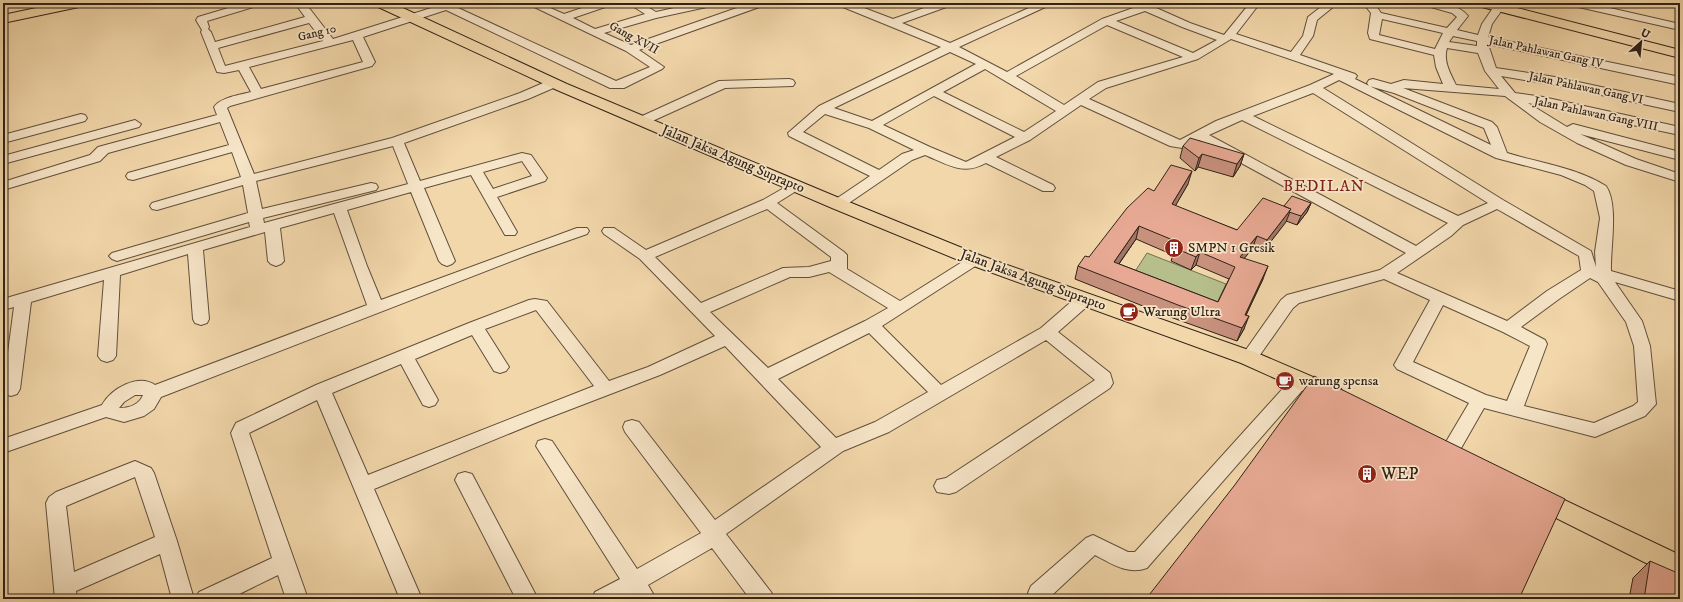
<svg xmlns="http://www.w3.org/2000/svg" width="1683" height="602" viewBox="0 0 1683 602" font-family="'IM FELL DW Pica',serif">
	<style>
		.green { fill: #b6bf8c; stroke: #737051 }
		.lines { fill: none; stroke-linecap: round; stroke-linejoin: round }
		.minor-casing { stroke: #604f3b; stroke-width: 2 }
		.major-casing { stroke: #302216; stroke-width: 2 }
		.minor { fill: #f7e5c8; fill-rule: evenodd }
		.major { fill: #f2d7aa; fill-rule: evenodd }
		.wall { fill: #c7917e; stroke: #302216; fill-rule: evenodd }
		.shaded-wall { fill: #a27667; stroke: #302216 }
		.building { fill: #e7a993; stroke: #302216; fill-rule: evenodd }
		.labels { text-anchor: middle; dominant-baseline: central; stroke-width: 3.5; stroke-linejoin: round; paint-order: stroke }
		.far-street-label { font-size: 12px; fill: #302216; stroke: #f7e5c8 }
		.street-label { font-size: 14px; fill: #302216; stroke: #f7e5c8 }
		.poi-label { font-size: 14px; fill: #302216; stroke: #f7e5c8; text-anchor: start }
		.quarter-label { font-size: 16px; letter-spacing: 1px; fill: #7a1f14; stroke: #f7e5c8 }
		.near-poi-label { font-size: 17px; fill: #302216; stroke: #f7e5c8; text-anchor: start }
	</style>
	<rect width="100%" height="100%" fill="#f2d7aa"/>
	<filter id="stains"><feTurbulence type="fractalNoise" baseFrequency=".005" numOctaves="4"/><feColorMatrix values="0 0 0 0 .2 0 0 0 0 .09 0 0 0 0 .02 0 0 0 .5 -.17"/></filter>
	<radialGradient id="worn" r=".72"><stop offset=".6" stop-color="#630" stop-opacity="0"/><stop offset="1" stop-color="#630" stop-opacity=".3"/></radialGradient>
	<!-- green -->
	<path class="green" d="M1147 253 1226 284 1217 303 1134 273Z"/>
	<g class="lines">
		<defs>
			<g id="minor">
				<path d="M245 3H261L260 5 207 21 209 27 208 29 211 32 215 42 305 17 297 6 302 3 306 4 333 39 447 3H462L456 7 616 81 650 67 626 51 526 3H539L564 14 597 3H612L611 5 573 18 595 29 645 14 628 3H641L656 12 697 3H717L716 5 656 18 604 33 631 45 751 3H766L765 5 639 50 664 67 662 69 624 88H610L446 10 363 37 375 62 372 66 230 106 227 108 254 174 392 138 520 93 550 80H558L560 83 558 86 528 99 404 143 420 181 522 153 531 155 547 178 545 181 497 197 517 232 515 235H505L471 175 424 188 455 261 452 264 447 266 442 264 439 261 411 192 347 210 367 266 381 300 577 228H587L589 231 587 234 530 254 161 397 154 409 144 416 124 422 106 417 3 453V439L102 405C111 389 138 373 155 385L367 305 334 213 280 228 284 261 281 264 276 266 271 264 268 261 265 232 203 250 209 319 207 323 201 325 195 323 193 319 188 254 120 275 116 356 113 360 107 362 101 360 98 356 104 280 31 302 20 389 17 394 11 396 5 394 3 390 14 307 3 310V299L250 227 249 222 117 261 112 259 109 256 112 253 248 213 243 185 157 210 152 209 150 206 152 203 241 177 232 152 133 180 128 179 126 176 128 173 229 145 220 122 108 153 100 161 3 190V182L90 155 98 147 217 115 214 107C221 97 240 95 251 92L239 70 224 73 217 72 201 32 202 30 196 20 198 17ZM309 23 323 41 225 66 218 48ZM353 40 363 62 261 89 249 67ZM393 146 408 184 264 223 263 218 376 190 378 187 376 184 371 183 262 209 256 181ZM522 161 532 176 493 189 483 172ZM135 395H143C139 405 129 408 119 408L124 402Z"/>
				<path d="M837 3H851L893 19 938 3H953L952 5 902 23 950 43 1040 3H1054L959 47 1007 72 1102 19 1136 7 1131 3H1145L1190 23 1224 35 1250 3H1260L1236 34 1291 52 1303 36 1308 17 1326 3H1338L1317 20 1313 36 1300 55 1355 74 1357 76 1355 79 1491 145 1484 128 1394 93 1369 86 1367 83 1369 80 1373 79 1391 84 1404 80 1443 84 1436 67 1434 55 1370 39 1368 33 1371 13 1363 3H1374L1381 13 1447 28 1457 17 1452 13 1424 5 1423 3C1438 3 1458 3 1468 16L1457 30 1478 35 1482 24 1495 5 1499 4 1504 7 1492 24 1488 37 1680 77V85L1488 44 1496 68 1555 77 1680 104V112L1555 85 1501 76 1515 93 1543 97 1680 127V135L1528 103 1567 127 1573 124 1680 152V160L1580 134 1636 159 1680 174V182L1626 165 1577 143 1540 122 1505 96 1403 88 1492 122 1497 127 1507 153C1540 163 1575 167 1606 186 1619 205 1610 248 1611 271L1680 291V301L1615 282 1642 321 1650 346 1656 404 1645 416 1595 437 1484 408 1456 457 1449 459 1442 457 1440 452 1469 403 1397 369 1394 365 1430 300 1384 279 1299 303 1293 308 1255 362 1249 364 1243 362 1240 358 1243 354 1281 300 1287 295 1380 270 1406 253 1199 140 1182 148 1170 146 1081 105 1030 140 996 157 1053 185 1055 188 1053 191H1043L986 163C963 176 947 164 925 155L912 160 843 207H833L831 204 833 201 870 176 789 136 788 133 819 106 941 47 838 5ZM1145 11 1182 27 1217 40 1193 53 1116 21ZM1382 19 1443 33 1435 49 1379 35ZM1107 25 1183 57 1098 82 1064 105 1016 76ZM1453 36 1477 41V46L1449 42ZM1231 39 1334 74 1310 85 1216 121 1180 140 1089 99 1106 88 1198 59ZM1447 48 1478 53 1485 71 1499 89 1456 85C1450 73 1443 61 1447 48ZM950 52 976 64 872 121 834 108ZM985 69 1056 111 1024 132 943 92ZM1339 80 1496 158 1561 175 1585 185 1594 191 1600 218 1595 252 1596 267 1591 251 1503 200 1323 88ZM1313 93 1488 203 1458 216 1253 116ZM934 96 1015 137 966 162 930 147 883 125ZM825 114 869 128 914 150 902 154 879 170 803 132ZM1242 120 1448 223 1416 246 1209 135ZM1497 209 1579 256 1581 270 1547 291 1507 321 1397 273 1451 236 1463 225ZM1590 278 1598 282 1626 322 1634 346 1638 402 1633 406 1594 423 1524 406 1547 344 1545 340 1521 327 1559 299ZM1443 305 1503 332 1530 346 1507 401 1486 395 1413 362Z"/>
				<path d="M1569 3H1588L1680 24V30L1574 6Z"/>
				<path d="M789 79 793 80 795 83 793 86 725 88 648 123 644 124 638 120 640 117 719 81Z"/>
				<path d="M81 114 85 115 87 118 85 121 3 143V135Z"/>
				<path d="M135 120 141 124 139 127 3 164V156Z"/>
				<path d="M796 181 801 182 803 185 801 188 777 203 844 252 847 255V269L900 301 970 257 975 255 980 257 983 260 980 263 882 326 941 385 1041 328 1079 295 1085 294 1091 295 1093 299 1091 303 1058 332 1110 373 1113 383 1110 388 956 492 949 494 937 492 934 486 937 480 946 478 1095 380 1046 340 889 432 843 451 726 534 771 592 774 599H750L712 548 648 585 656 599H633L630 595 623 599H592L595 592 620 579 536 446 538 441 545 439 552 441 637 569 701 533 625 432 623 427 625 422 632 420 639 422 715 520 821 447 725 346 660 375 540 421 374 489 422 599H400L317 400 249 433 308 599H286L278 575 229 599H196L199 592 272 558 231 433 236 423 316 385 469 323 529 300 535 299 547 301 609 381 648 367 715 336 640 259 604 234 602 231 604 228H614L646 250 763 200ZM767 209 831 257V261L809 267 783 268 701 303 655 257ZM829 272 888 308 865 321 768 368 710 312 790 277H809ZM536 310 594 386 368 475 332 393 401 364 423 405 429 407 435 405 438 400 415 359 472 335 494 371 500 373 506 371 509 367 485 329ZM869 333 928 392 875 422 836 438 778 379Z"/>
				<path d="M1301 374 1307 375 1310 380 1307 385 1147 568C1128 575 1112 564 1095 555L1051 596 1052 599H1030L1028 593 1031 586 1086 538 1093 535 1128 552H1135L1295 375Z"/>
				<path d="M135 461 151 468 154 473 177 541 194 599H172L160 554 76 591 77 599H55L46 503 49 497 56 492ZM135 477 155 537 74 572 66 506Z"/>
				<path d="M465 472 472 474 538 599H516L455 480 458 474Z"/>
			</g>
			<g id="major">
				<path d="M60 3H85L79 7 3 23V15Z"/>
				<path d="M375 3H392L567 84 844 200 982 256 1257 353 1341 389 1344 395 1341 401 1333 403 1325 401 1241 363 968 264 832 208 557 90 376 6Z"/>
				<path d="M1477 3H1498L1680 50V58L1478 6Z"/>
				<path d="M1537 487 1680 555V580L1528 504 1525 497 1528 490Z"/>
			</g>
		</defs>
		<!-- minor casing -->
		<use href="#minor" class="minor-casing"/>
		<!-- major casing -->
		<use href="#major" class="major-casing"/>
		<!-- minor -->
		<use href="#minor" class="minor"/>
		<!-- major -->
		<use href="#major" class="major"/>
	</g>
	<!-- wall -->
	<g class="wall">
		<path d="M1183 146 1244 154 1240 166 1233 177 1198 167 1195 171 1180 158Z"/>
		<path d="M1188 184 1175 206 1237 230 1284 206 1311 203 1307 212 1297 225 1286 221 1262 253 1252 249 1244 258 1263 279 1246 315 1244 329 1237 341 1173 318 1075 279 1078 266 1089 257 1154 191ZM1136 239 1173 255 1171 261 1191 270 1196 265 1229 279 1218 302 1119 264Z"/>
		<path d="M1650 561 1680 599H1629L1633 578Z"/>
	</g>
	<!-- shaded-wall -->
	<g class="shaded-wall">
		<path d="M1202 154 1198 167 1195 171 1199 158Z"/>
		<path d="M1244 154 1240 166 1233 177 1237 164Z"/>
		<path d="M1192 171 1188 184 1169 217 1172 204Z"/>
		<path d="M1311 203 1307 212 1297 225 1301 216Z"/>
		<path d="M1291 209 1286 222 1262 253 1267 240Z"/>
		<path d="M1139 226 1136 239 1111 275 1114 262Z"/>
		<path d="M1257 236 1252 249 1235 270 1240 257Z"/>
		<path d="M1200 252 1196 265 1191 270 1196 257Z"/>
		<path d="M1268 266 1263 279 1240 328 1245 315Z"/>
		<path d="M1249 316 1244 329 1237 341 1242 328Z"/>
	</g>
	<!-- building -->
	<g class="building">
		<path d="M1190 138 1244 154 1237 164 1202 154 1199 158 1183 146Z"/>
		<path d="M1171 165 1192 171 1172 204 1237 230 1263 198 1291 209 1267 240 1257 236 1240 257 1268 266 1245 315 1249 316 1242 328 1178 305 1078 266 1085 256 1089 257 1127 208 1148 188 1154 191ZM1139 226 1180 243 1175 248 1196 257 1200 252 1235 267 1218 302 1114 262Z"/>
		<path d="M1292 196 1311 203 1301 216 1289 212 1291 209 1284 206Z"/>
		<path d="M1314 376 1565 499 1519 599H1146L1234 486Z"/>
		<path d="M1650 561 1680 574V599H1644Z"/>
	</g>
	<!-- icons -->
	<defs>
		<symbol id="building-disc" viewBox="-11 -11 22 22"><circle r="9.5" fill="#8f2418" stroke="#f7e5c8"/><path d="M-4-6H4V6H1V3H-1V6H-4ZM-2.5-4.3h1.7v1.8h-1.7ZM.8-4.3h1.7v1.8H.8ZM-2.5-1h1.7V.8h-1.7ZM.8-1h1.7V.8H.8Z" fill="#fff"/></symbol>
		<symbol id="cafe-disc" viewBox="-11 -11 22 22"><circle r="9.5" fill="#8f2418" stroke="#f7e5c8"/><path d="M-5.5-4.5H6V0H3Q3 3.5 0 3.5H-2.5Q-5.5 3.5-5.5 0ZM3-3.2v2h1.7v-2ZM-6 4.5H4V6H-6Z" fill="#fff"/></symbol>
	</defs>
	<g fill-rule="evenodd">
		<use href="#building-disc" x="1163" y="237" width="22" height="22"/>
		<use href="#cafe-disc" x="1118" y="301" width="22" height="22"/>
		<use href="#cafe-disc" x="1274" y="370" width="22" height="22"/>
		<use href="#building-disc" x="1356" y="463" width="22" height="22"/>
	</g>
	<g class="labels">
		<!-- far-street labels -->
		<g class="far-street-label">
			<text transform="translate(317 33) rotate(-14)">Gang 10</text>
			<text transform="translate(634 38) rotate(29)">Gang XVII</text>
			<text transform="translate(1546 52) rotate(12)">Jalan Pahlawan Gang IV</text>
			<text transform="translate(1586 88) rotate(12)">Jalan Pahlawan Gang VI</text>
			<text transform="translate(1596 114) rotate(12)">Jalan Pahlawan Gang VIII</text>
		</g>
		<!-- street labels -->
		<g class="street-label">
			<text transform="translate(733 159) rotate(23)">Jalan Jaksa Agung Suprapto</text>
			<text transform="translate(1033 280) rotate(20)">Jalan Jaksa Agung Suprapto</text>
		</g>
		<!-- poi labels -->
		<g class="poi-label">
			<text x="1188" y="248">SMPN 1 Gresik</text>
			<text x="1143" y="312">Warung Ultra</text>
			<text x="1299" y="381">warung spensa</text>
		</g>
		<!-- quarter labels -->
		<g class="quarter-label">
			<text x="1324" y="186">BEDILAN</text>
		</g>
		<!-- near-poi labels -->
		<g class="near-poi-label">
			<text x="1381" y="474">WEP</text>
		</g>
	</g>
	<!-- margin -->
	<rect width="1683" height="602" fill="none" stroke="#f2d7aa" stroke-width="16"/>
	<rect x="4" y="4" width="1675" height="594" fill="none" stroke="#302216" stroke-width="2"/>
	<rect x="8" y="8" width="1667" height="586" fill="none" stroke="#302216"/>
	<!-- north arrow -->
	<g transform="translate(1641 42) rotate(27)" stroke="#f7e5c8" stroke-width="3" paint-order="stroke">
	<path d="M0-3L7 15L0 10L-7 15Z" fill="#302216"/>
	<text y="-6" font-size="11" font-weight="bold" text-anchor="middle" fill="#302216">U</text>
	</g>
	<rect width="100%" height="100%" filter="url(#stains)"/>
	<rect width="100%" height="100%" fill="url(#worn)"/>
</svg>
